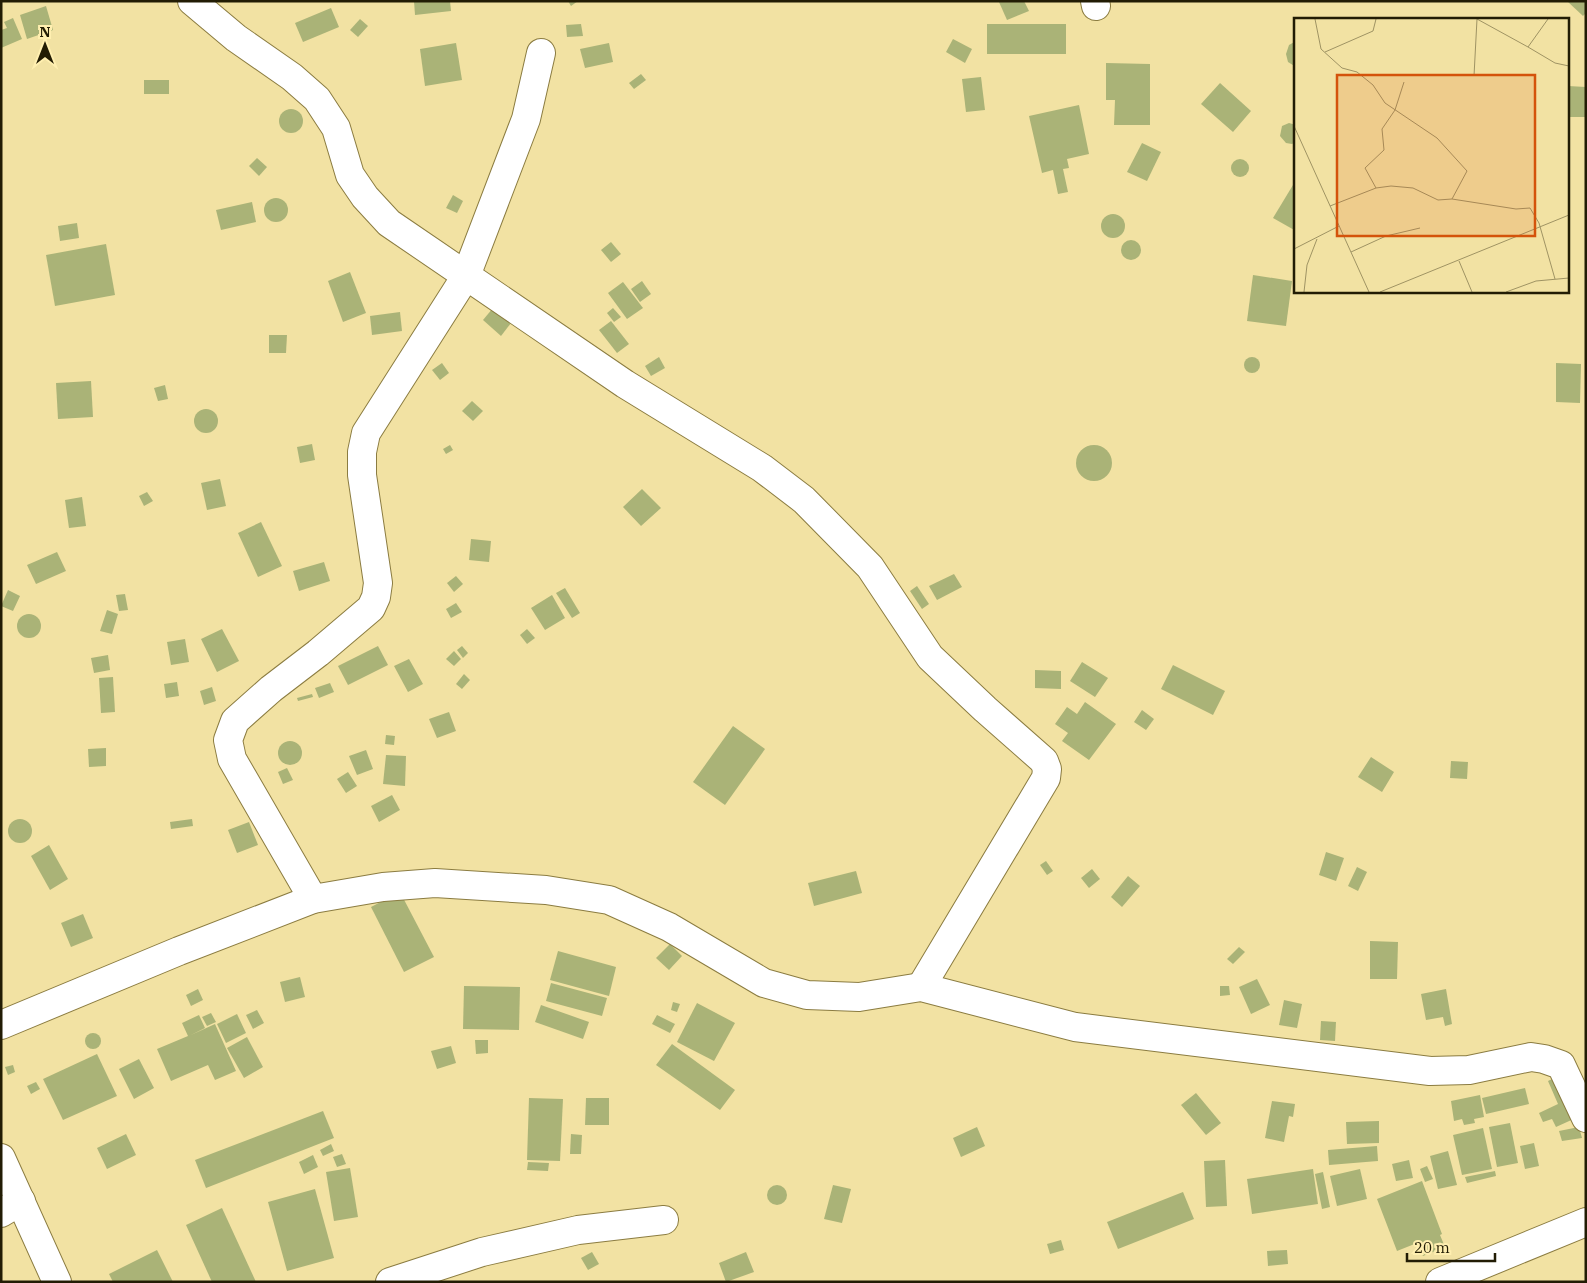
<svg xmlns="http://www.w3.org/2000/svg" width="1587" height="1283" viewBox="0 0 1587 1283" font-family="'IBM Plex Serif',serif">
	<style>
		.building { fill: #aab377 }
		.lines { fill: none; stroke-linecap: round; stroke-linejoin: round }
		.minor-casing { stroke: #8b7c41; stroke-width: 30 }
		.minor { stroke: #fff; stroke-width: 28 }
		.inset-road { fill: none; stroke: #9f9363; stroke-width: 1 }
		.view { fill: #d4530b; fill-opacity: 0.15; stroke: #d4530b; stroke-width: 2.5 }
		.inset-edge { fill: none; stroke: #221c04; stroke-width: 2.5 }
	</style>
	<rect width="100%" height="100%" fill="#f2e2a3"/>
	<!-- building -->
	<g class="building">
		<path d="M414 1H450L451 11 415 15Z"/>
		<path d="M568 1H578L571 6Z"/>
		<path d="M1001 1H1024L1029 11 1007 20 999 2Z"/>
		<path d="M1567 1H1586V13L1583 16Z"/>
		<path d="M46 6 53 30 27 39 20 15Z"/>
		<path d="M331 8 339 27 303 42 295 23Z"/>
		<path d="M13 18 22 39 1 48V30L7 28 4 22Z"/>
		<path d="M360 19 368 26 358 37 350 30Z"/>
		<path d="M581 24 583 36 567 37 566 25Z"/>
		<rect x="987" y="24" width="79" height="30"/>
		<path d="M953 39 972 49 965 63 946 52Z"/>
		<path d="M1296 41V67L1288 62 1286 54 1289 45Z"/>
		<path d="M456 43 462 80 425 86 420 49Z"/>
		<path d="M609 43 613 62 585 68 580 49Z"/>
		<path d="M1106 63 1150 64V125H1114L1115 100H1106Z"/>
		<path d="M641 74 646 80 634 89 629 83Z"/>
		<path d="M981 77 985 110 966 112 962 79Z"/>
		<rect x="144" y="80" width="25" height="14"/>
		<path d="M1220 83 1251 111 1233 132 1201 104Z"/>
		<path d="M1568 86 1586 87V117H1568Z"/>
		<path d="M1079 105 1089 154 1067 159 1069 168 1063 169 1068 192 1058 194 1053 170 1042 173 1029 116Z"/>
		<circle cx="291" cy="121" r="12"/>
		<path d="M1289 123 1296 125V142L1292 144 1286 143 1280 136 1282 126Z"/>
		<path d="M1142 143 1161 152 1147 181 1127 172Z"/>
		<path d="M257 158 267 167 259 176 249 166Z"/>
		<circle cx="1240" cy="168" r="9"/>
		<path d="M1296 180V231L1273 218Z"/>
		<path d="M453 195 463 201 457 213 446 208Z"/>
		<circle cx="276" cy="210" r="12"/>
		<path d="M252 202 256 222 221 230 216 210Z"/>
		<circle cx="1113" cy="226" r="12"/>
		<path d="M77 223 79 238 60 241 58 226Z"/>
		<circle cx="1131" cy="250" r="10"/>
		<path d="M611 242 621 254 611 262 601 250Z"/>
		<path d="M106 244 115 295 55 306 46 255Z"/>
		<path d="M350 272 366 313 343 322 328 281Z"/>
		<path d="M1253 275 1292 281 1286 326 1247 321Z"/>
		<path d="M642 281 651 294 640 302 631 289Z"/>
		<path d="M623 282 643 308 627 319 608 293Z"/>
		<path d="M493 308 511 323 501 336 483 320Z"/>
		<path d="M613 308 621 317 614 322 607 313Z"/>
		<path d="M400 312 402 331 372 335 370 316Z"/>
		<path d="M611 321 629 344 617 353 599 330Z"/>
		<path d="M269 335H287L286 353H269Z"/>
		<circle cx="1252" cy="365" r="8"/>
		<path d="M659 357 665 368 651 376 645 366Z"/>
		<path d="M442 363 449 373 440 380 432 370Z"/>
		<path d="M1556 363 1581 364 1580 403 1556 402Z"/>
		<path d="M91 381 93 417 58 419 56 383Z"/>
		<path d="M165 385 168 399 158 401 154 388Z"/>
		<path d="M472 401 483 411 473 421 462 411Z"/>
		<circle cx="206" cy="421" r="12"/>
		<path d="M312 444 315 460 300 463 297 447Z"/>
		<path d="M450 445 453 450 446 454 443 449Z"/>
		<circle cx="1094" cy="463" r="18"/>
		<path d="M220 479 226 506 207 510 201 483Z"/>
		<path d="M642 489 661 508 641 526 623 507Z"/>
		<path d="M147 492 153 501 144 506 139 496Z"/>
		<path d="M82 497 86 526 69 528 65 500Z"/>
		<path d="M261 522 282 566 258 577 238 533Z"/>
		<path d="M471 539 491 541 489 562 469 560Z"/>
		<path d="M57 552 66 571 36 584 27 565Z"/>
		<path d="M324 562 330 581 299 591 293 571Z"/>
		<path d="M954 574 962 587 937 600 929 586Z"/>
		<path d="M456 576 463 584 454 592 447 583Z"/>
		<path d="M917 586 929 604 922 609 910 591Z"/>
		<path d="M565 588 580 613 572 618 556 593Z"/>
		<path d="M8 590 20 596 13 611 1 606Z"/>
		<path d="M125 594 128 610 119 611 116 595Z"/>
		<path d="M552 595 565 618 545 630 531 608Z"/>
		<path d="M456 603 462 612 451 618 446 609Z"/>
		<path d="M107 610 118 614 112 634 100 631Z"/>
		<circle cx="29" cy="626" r="12"/>
		<path d="M222 629 239 661 217 672 201 639Z"/>
		<path d="M527 629 535 638 527 644 520 635Z"/>
		<path d="M185 639 189 662 171 665 167 642Z"/>
		<path d="M378 646 388 665 348 685 338 666Z"/>
		<path d="M462 646 468 653 463 658 457 650Z"/>
		<path d="M454 651 461 659 454 666 446 659Z"/>
		<path d="M108 655 110 670 94 673 91 658Z"/>
		<path d="M409 659 423 684 408 692 394 666Z"/>
		<path d="M1082 662 1108 678 1095 697 1070 681Z"/>
		<path d="M1173 665 1225 691 1213 715 1161 689Z"/>
		<path d="M1035 670 1061 671V689L1035 688Z"/>
		<path d="M464 674 470 680 462 689 456 684Z"/>
		<path d="M113 677 115 712 101 713 99 678Z"/>
		<path d="M177 682 179 696 166 698 164 684Z"/>
		<path d="M330 683 334 692 319 698 315 688Z"/>
		<path d="M212 687 216 701 204 705 200 691Z"/>
		<path d="M312 694 313 697 298 701 297 698Z"/>
		<path d="M1085 702 1116 724 1089 760 1062 741 1068 733 1055 724 1067 707 1077 714Z"/>
		<path d="M1142 710 1154 719 1146 730 1134 722Z"/>
		<path d="M449 712 456 731 437 738 429 719Z"/>
		<path d="M733 726 765 749 725 805 693 782Z"/>
		<path d="M386 735 395 736 394 745 385 744Z"/>
		<circle cx="290" cy="753" r="12"/>
		<path d="M106 748V766L89 767 88 749Z"/>
		<path d="M366 750 373 769 357 775 349 756Z"/>
		<path d="M386 755 406 756 405 786 383 784Z"/>
		<path d="M1371 757 1394 772 1382 792 1358 777Z"/>
		<path d="M1451 761 1468 762 1467 779 1450 778Z"/>
		<path d="M287 768 293 780 283 784 278 772Z"/>
		<path d="M348 772 357 786 346 793 337 779Z"/>
		<path d="M392 795 400 810 379 822 371 806Z"/>
		<path d="M192 819 193 826 171 829 170 822Z"/>
		<circle cx="20" cy="831" r="12"/>
		<path d="M249 822 258 845 237 853 228 830Z"/>
		<path d="M49 845 68 879 50 890 31 856Z"/>
		<path d="M1326 852 1344 858 1336 881 1319 875Z"/>
		<path d="M1046 861 1053 871 1047 875 1040 865Z"/>
		<path d="M1357 867 1367 872 1358 891 1348 886Z"/>
		<path d="M1092 869 1100 879 1089 888 1081 878Z"/>
		<path d="M856 871 862 893 814 906 808 883Z"/>
		<path d="M1128 876 1140 886 1122 907 1111 897Z"/>
		<path d="M400 892 434 957 404 972 371 907Z"/>
		<path d="M83 914 93 938 71 947 61 923Z"/>
		<path d="M1370 941 1398 942 1397 979H1370Z"/>
		<path d="M670 944 682 956 669 970 656 958Z"/>
		<path d="M1239 947 1245 952 1233 964 1227 959Z"/>
		<path d="M558 951 616 967 609 996 550 980Z"/>
		<path d="M300 977 305 997 285 1002 280 982Z"/>
		<path d="M1257 979 1270 1005 1251 1014 1239 987Z"/>
		<path d="M551 983 607 998 602 1016 546 1001Z"/>
		<path d="M464 986 520 987 519 1030 463 1029Z"/>
		<path d="M1220 986H1229L1230 995 1220 996Z"/>
		<path d="M198 989 203 1000 191 1006 186 995Z"/>
		<path d="M1446 989 1452 1024 1445 1026 1443 1017 1426 1020 1421 994Z"/>
		<path d="M1284 1000 1302 1004 1297 1028 1279 1025Z"/>
		<path d="M673 1002 680 1004 677 1012 671 1010Z"/>
		<path d="M697 1003 735 1023 714 1061 677 1042Z"/>
		<path d="M541 1005 589 1022 583 1039 535 1022Z"/>
		<path d="M257 1010 264 1023 253 1029 246 1015Z"/>
		<path d="M211 1013 216 1022 207 1026 202 1017Z"/>
		<path d="M237 1014 246 1033 226 1043 217 1024Z"/>
		<path d="M199 1015 205 1028 191 1035 215 1024 236 1071 215 1080 208 1065 171 1081 157 1049 188 1036 182 1023Z"/>
		<path d="M657 1015 675 1024 670 1033 652 1024Z"/>
		<path d="M1321 1021 1336 1022 1335 1041 1320 1040Z"/>
		<circle cx="93" cy="1041" r="8"/>
		<path d="M247 1037 263 1067 244 1078 227 1048Z"/>
		<path d="M475 1040H488V1053L476 1054Z"/>
		<path d="M672 1044 735 1090 720 1110 656 1065Z"/>
		<path d="M451 1046 456 1063 437 1069 431 1051Z"/>
		<path d="M97 1054 117 1096 63 1120 43 1079Z"/>
		<path d="M139 1059 154 1088 134 1099 119 1069Z"/>
		<path d="M13 1065 15 1072 8 1075 5 1067Z"/>
		<path d="M1560 1075 1578 1117 1556 1127 1552 1119 1543 1122 1539 1113 1558 1104 1548 1081Z"/>
		<path d="M36 1082 40 1089 31 1094 27 1086Z"/>
		<path d="M1525 1088 1529 1104 1486 1114 1482 1098Z"/>
		<path d="M1196 1093 1221 1123 1206 1135 1181 1105Z"/>
		<path d="M1480 1095 1484 1117 1474 1119 1475 1123 1464 1125 1462 1119 1454 1121 1451 1101Z"/>
		<path d="M529 1098 563 1099 560 1161 527 1160Z"/>
		<path d="M586 1098H609V1125H585Z"/>
		<path d="M1272 1101 1295 1104 1293 1117 1289 1116 1284 1142 1265 1138Z"/>
		<path d="M323 1111 334 1138 206 1188 195 1160Z"/>
		<path d="M1379 1121V1143L1347 1144 1346 1122Z"/>
		<path d="M1510 1123 1518 1163 1497 1167 1489 1127Z"/>
		<path d="M977 1127 985 1146 961 1157 953 1138Z"/>
		<path d="M1579 1127 1582 1138 1562 1141 1559 1131Z"/>
		<path d="M1483 1128 1492 1169 1462 1175 1453 1135Z"/>
		<path d="M126 1134 136 1155 107 1169 97 1148Z"/>
		<path d="M571 1134 582 1135 581 1154H570Z"/>
		<path d="M1534 1143 1539 1166 1525 1169 1520 1146Z"/>
		<path d="M331 1144 334 1151 323 1156 320 1150Z"/>
		<path d="M1377 1146 1378 1161 1329 1165 1328 1150Z"/>
		<path d="M1448 1151 1457 1185 1438 1189 1430 1156Z"/>
		<path d="M342 1154 346 1164 337 1167 333 1157Z"/>
		<path d="M313 1155 318 1167 304 1174 299 1162Z"/>
		<path d="M1225 1160 1227 1206 1206 1207 1204 1161Z"/>
		<path d="M1409 1160 1413 1178 1396 1181 1392 1164Z"/>
		<path d="M528 1162 549 1163 548 1171 527 1170Z"/>
		<path d="M1427 1166 1433 1179 1425 1182 1420 1169Z"/>
		<path d="M350 1168 358 1217 334 1221 326 1172Z"/>
		<path d="M1313 1169 1318 1204 1252 1214 1247 1179Z"/>
		<path d="M1360 1169 1367 1199 1337 1206 1330 1176Z"/>
		<path d="M1495 1171 1496 1176 1467 1183 1465 1177Z"/>
		<path d="M1323 1172 1330 1207 1322 1209 1315 1174Z"/>
		<path d="M1422 1181 1442 1234 1440 1235 1445 1247 1423 1256 1417 1243 1397 1251 1377 1199Z"/>
		<circle cx="777" cy="1195" r="10"/>
		<path d="M833 1185 851 1189 842 1223 824 1219Z"/>
		<path d="M315 1189 334 1258 287 1271 268 1202Z"/>
		<path d="M1183 1192 1194 1219 1118 1249 1107 1222Z"/>
		<path d="M222 1208 256 1282H212L186 1225Z"/>
		<path d="M1061 1240 1064 1250 1050 1254 1047 1244Z"/>
		<path d="M157 1250 173 1282H113L109 1274Z"/>
		<path d="M1287 1250 1288 1264 1268 1266 1267 1251Z"/>
		<path d="M592 1252 599 1264 588 1270 581 1258Z"/>
		<path d="M746 1252 754 1272 726 1282 719 1263Z"/>
	</g>
	<g class="lines">
		<defs>
			<g id="minor">
				<path d="M192 1 236 38 292 77 317 99 336 128 350 175 365 197 389 223 625 384 762 468 804 500 870 567 930 657 985 709 1044 761 1047 769 1046 778 921 987"/>
				<path d="M1095 1 1096 6"/>
				<path d="M313 899 232 759 228 740 235 721 271 689 318 653 371 608 376 597 378 583 362 475V452L366 433 466 276 526 119 541 53"/>
				<path d="M1 1025 179 951 313 899 383 887 435 883 546 890 609 900 669 927 764 983 807 995 859 997 921 987 1075 1027 1430 1071 1469 1070 1531 1057 1544 1059 1561 1065 1586 1118"/>
				<path d="M1 1158 57 1282"/>
				<path d="M1 1213 21 1201"/>
				<path d="M390 1282 482 1252 578 1230 664 1220"/>
				<path d="M1440 1282 1586 1222"/>
			</g>
		</defs>
		<!-- minor casing -->
		<use href="#minor" class="minor-casing"/>
		<!-- minor -->
		<use href="#minor" class="minor"/>
	</g>
	<!-- overview -->
	<g transform="translate(1294 18)">
		<rect width="275" height="275" fill="#f2e2a3"/>
		<path class="inset-road" d="M21 1 27 31 48 50 63 54 79 67 91 85 143 120 173 153 158 181M183 1 234 29M254 1 234 29 261 45 275 48M31 34 79 13 82 1M180 58 183 1M0 108 75 274M82 170 71 150 90 132 88 111 101 92 110 64M36 188 82 170 97 168 119 170 144 182 158 181 222 191 236 190 245 205 261 261M0 231 45 208M57 234 92 218 126 210M165 243 178 274M10 274 13 247 23 221M86 274 275 197M212 274 242 263 275 260"/>
		<path class="view" d="M43 57H241V218H43Z"/>
		<rect width="275" height="275" class="inset-edge"/>
	</g>
	<!-- border -->
	<rect width="1587" height="1283" fill="none" stroke="#221c04" stroke-width="5"/>
	<!-- north arrow -->
	<g transform="translate(45 45)" stroke="#ffefb0" stroke-width="4" paint-order="stroke">
	<path d="M0-4L9 19L0 12L-9 19Z" fill="#221c04"/>
	<text y="-8" font-size="14" font-weight="bold" text-anchor="middle" fill="#221c04">N</text>
	</g>
	<!-- scale -->
	<path d="M1407 1253v8h88v-8" fill="none" stroke="#221c04" stroke-width="2.5"/>
	<text x="1414" y="1253" font-size="15" fill="#221c04" stroke="#ffefb0" stroke-width="4" paint-order="stroke">20 m</text>
</svg>
